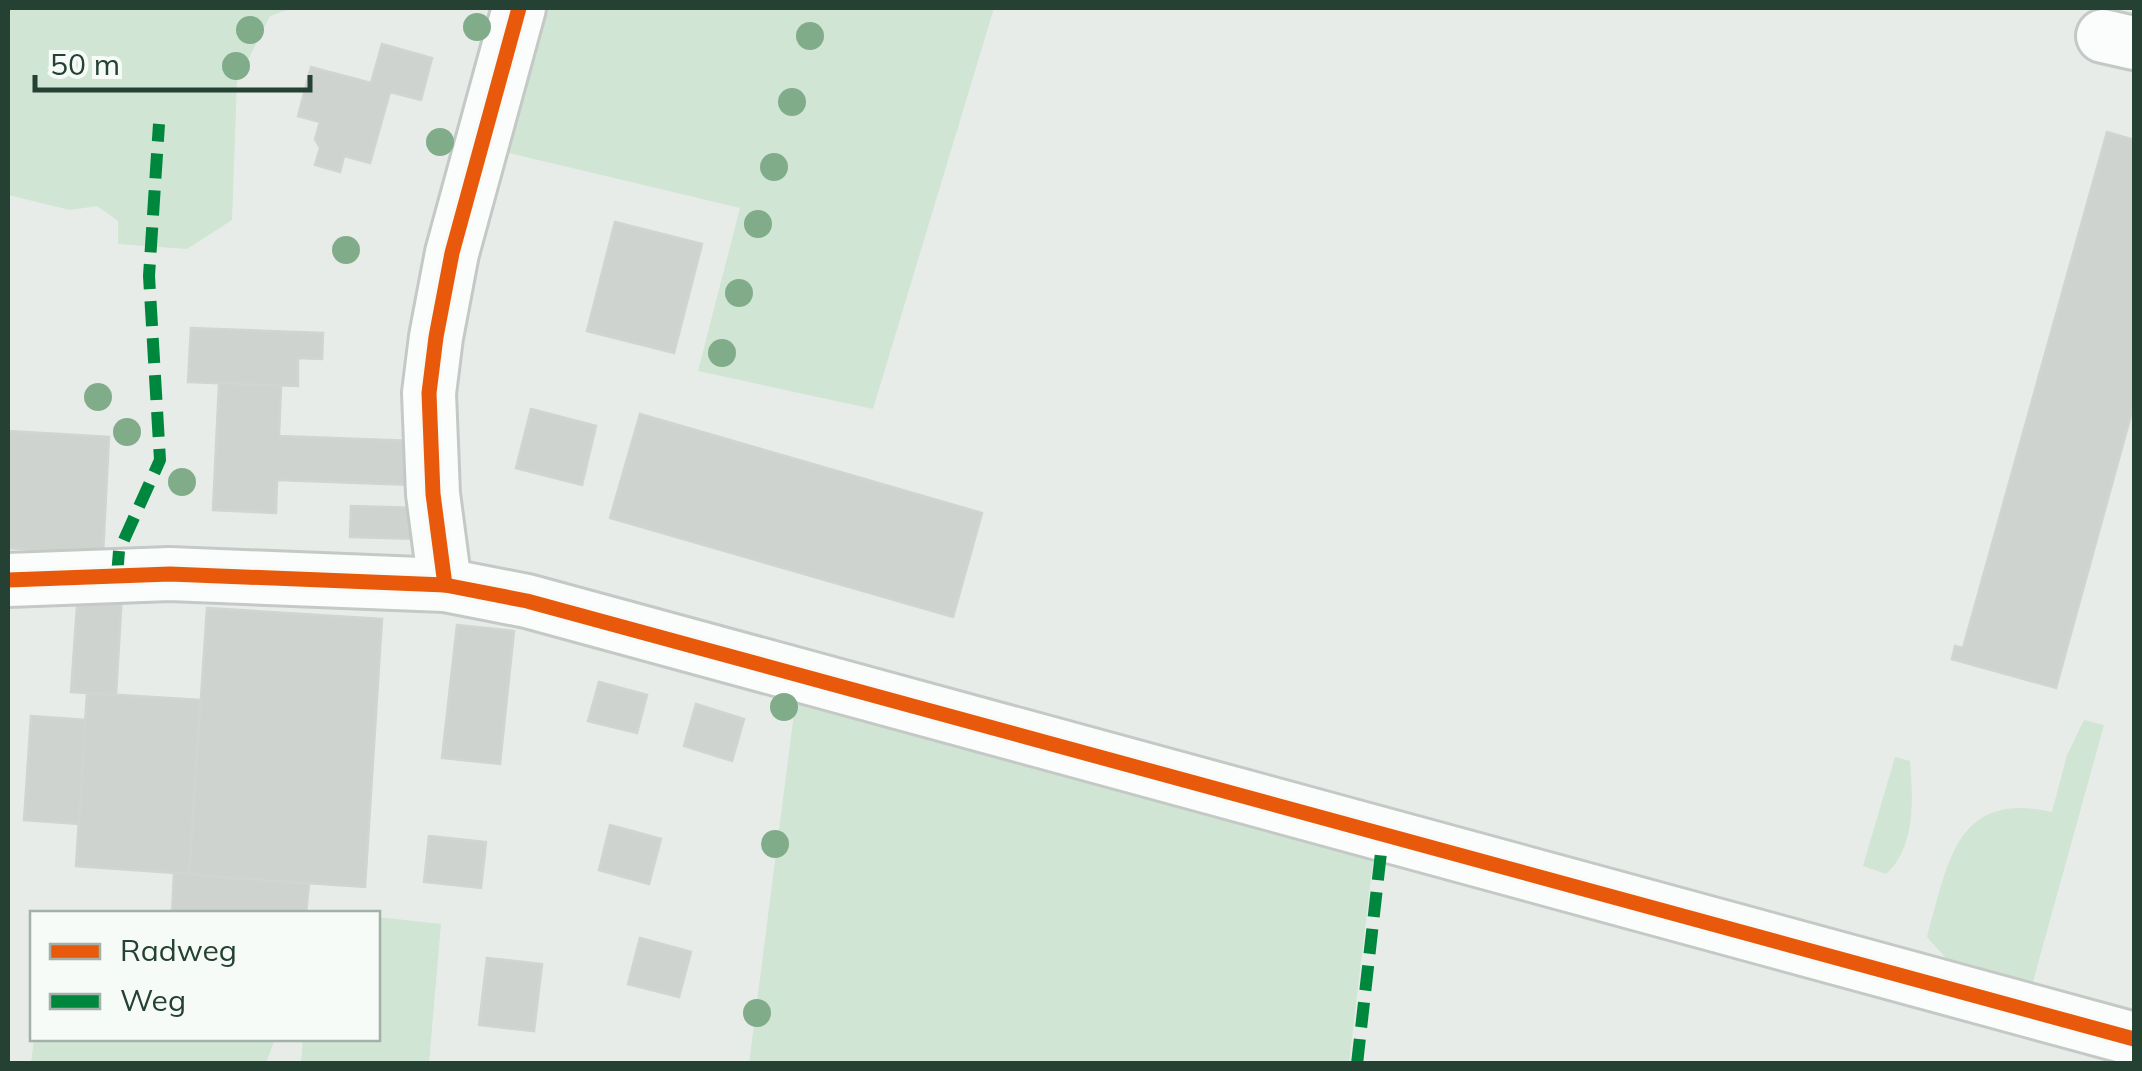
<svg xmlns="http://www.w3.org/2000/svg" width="2142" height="1071" viewBox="0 0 2142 1071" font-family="Mulish,sans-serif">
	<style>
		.green { fill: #d0e5d3 }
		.building { fill: #ced3d0; stroke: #d0d5d2; stroke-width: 2.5 }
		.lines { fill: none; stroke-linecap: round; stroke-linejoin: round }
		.minor-casing { stroke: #c4c9c6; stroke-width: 58 }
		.minor { stroke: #fbfcfc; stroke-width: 52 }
		.quiet { stroke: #00873e; stroke-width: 12; stroke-dasharray: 25 12; stroke-linecap: butt }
		.cycleway-casing { stroke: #f6fbf7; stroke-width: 21 }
		.cycleway { stroke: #e8590c; stroke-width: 15 }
		.tree { fill: #81ac8a }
	</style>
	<rect width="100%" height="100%" fill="#e7ece9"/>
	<!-- green -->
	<g class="green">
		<path d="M8 8H292L270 16 237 82 232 220 187 249 118 244V221L97 206 70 210 8 195Z"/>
		<path d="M531 8H994L873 409 698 371 740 208 492 149Z"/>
		<path d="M797 690 1374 853 1349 1063 749 1064Z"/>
		<path d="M2084 720 2104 725 2029 996 1963 977 1927 937C1948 864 1955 790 2052 812L2067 755Z"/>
		<path d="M1895 757 1910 761C1913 798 1916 847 1886 874L1863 866Z"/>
		<path d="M378 917 441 924 429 1063H301L303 1039 378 1038Z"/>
		<path d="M34 1039V1038L275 1039 266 1063H31Z"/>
	</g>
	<!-- building -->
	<g class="building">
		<path d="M382 44 432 58 421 100 390 92 370 163 344 156 340 172 315 165 320 148 315 139 320 122 298 116 311 67 371 83Z"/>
		<path d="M2107 132 2134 140V404L2056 688 1952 659 1955 646 1963 648Z"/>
		<path d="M615 222 702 244 674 353 587 331Z"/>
		<path d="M191 328 323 333 322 359 298 358V386L188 382Z"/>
		<path d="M219 383 281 386 279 436 414 441 412 485 277 480 276 513 213 510Z"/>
		<path d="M531 409 596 426 582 485 516 468Z"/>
		<path d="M640 414 982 513 953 617 610 518Z"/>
		<path d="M8 431 109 437 103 554 8 548Z"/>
		<path d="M351 506 420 508 419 539 350 537Z"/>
		<path d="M78 591 122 594 116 695 71 692Z"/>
		<path d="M207 608 382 619 365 887 189 875Z"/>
		<path d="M457 625 514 631 500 764 442 758Z"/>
		<path d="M599 682 647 695 637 733 588 721Z"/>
		<path d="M87 693 200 700 189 874 76 866Z"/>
		<path d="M696 704 744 719 732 761 684 746Z"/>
		<path d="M31 716 85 720 79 824 24 820Z"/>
		<path d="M610 825 661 839 649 884 599 870Z"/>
		<path d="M429 836 486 842 481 888 424 882Z"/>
		<path d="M174 873 309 884 306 914H172Z"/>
		<path d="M640 938 691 952 679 997 628 984Z"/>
		<path d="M487 958 542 964 534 1031 479 1025Z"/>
	</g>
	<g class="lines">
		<defs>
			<g id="minor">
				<path d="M2103 36 2134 43"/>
				<path d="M8 580 170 574 445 585 527 601 2134 1039"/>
				<path d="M445 585 433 494 429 393 436 337 452 253 519 8"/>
			</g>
		</defs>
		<!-- minor casing -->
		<use href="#minor" class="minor-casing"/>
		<!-- minor -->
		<use href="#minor" class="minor"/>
		<!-- quiet -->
		<g class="quiet">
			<path d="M117 576 119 551 160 460 149 276 159 124"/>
			<path d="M1357 1064 1383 835"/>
		</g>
		<defs>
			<g id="cycleway">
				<path d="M8 580 170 574 445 585 527 601 2134 1039"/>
				<path d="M445 585 433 494 429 393 436 337 452 253 519 8"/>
			</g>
		</defs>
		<!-- cycleway casing -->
		<use href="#cycleway" class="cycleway-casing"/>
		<!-- cycleway -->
		<use href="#cycleway" class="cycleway"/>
	</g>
	<!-- trees -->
	<g class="tree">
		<circle cx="477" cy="27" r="14"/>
		<circle cx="250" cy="30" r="14"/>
		<circle cx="810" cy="36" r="14"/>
		<circle cx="236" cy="66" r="14"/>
		<circle cx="792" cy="102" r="14"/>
		<circle cx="440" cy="142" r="14"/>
		<circle cx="774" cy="167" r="14"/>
		<circle cx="758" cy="224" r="14"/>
		<circle cx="346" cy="250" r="14"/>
		<circle cx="739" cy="293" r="14"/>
		<circle cx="722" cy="353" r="14"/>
		<circle cx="98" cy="397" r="14"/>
		<circle cx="127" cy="432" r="14"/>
		<circle cx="182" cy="482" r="14"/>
		<circle cx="784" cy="707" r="14"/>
		<circle cx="775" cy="844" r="14"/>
		<circle cx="757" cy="1013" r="14"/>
	</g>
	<!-- border -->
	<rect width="2142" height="1071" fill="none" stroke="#244133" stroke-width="20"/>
	<!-- legend -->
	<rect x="30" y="911" width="350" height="130" fill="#f6fbf7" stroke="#a2b1a9" stroke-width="2.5"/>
	<rect x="50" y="944" width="50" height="15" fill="#e8590c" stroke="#a2b1a9" stroke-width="2.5"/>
	<text x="120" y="961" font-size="30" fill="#244133">Radweg</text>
	<rect x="50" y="994" width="50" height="15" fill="#00873e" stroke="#a2b1a9" stroke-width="2.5"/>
	<text x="120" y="1011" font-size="30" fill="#244133">Weg</text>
	<!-- scale -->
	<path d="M35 75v15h275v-15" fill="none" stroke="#244133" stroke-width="5"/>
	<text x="50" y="75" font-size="30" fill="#244133" stroke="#f6fbf7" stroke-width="8" paint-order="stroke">50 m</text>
</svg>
